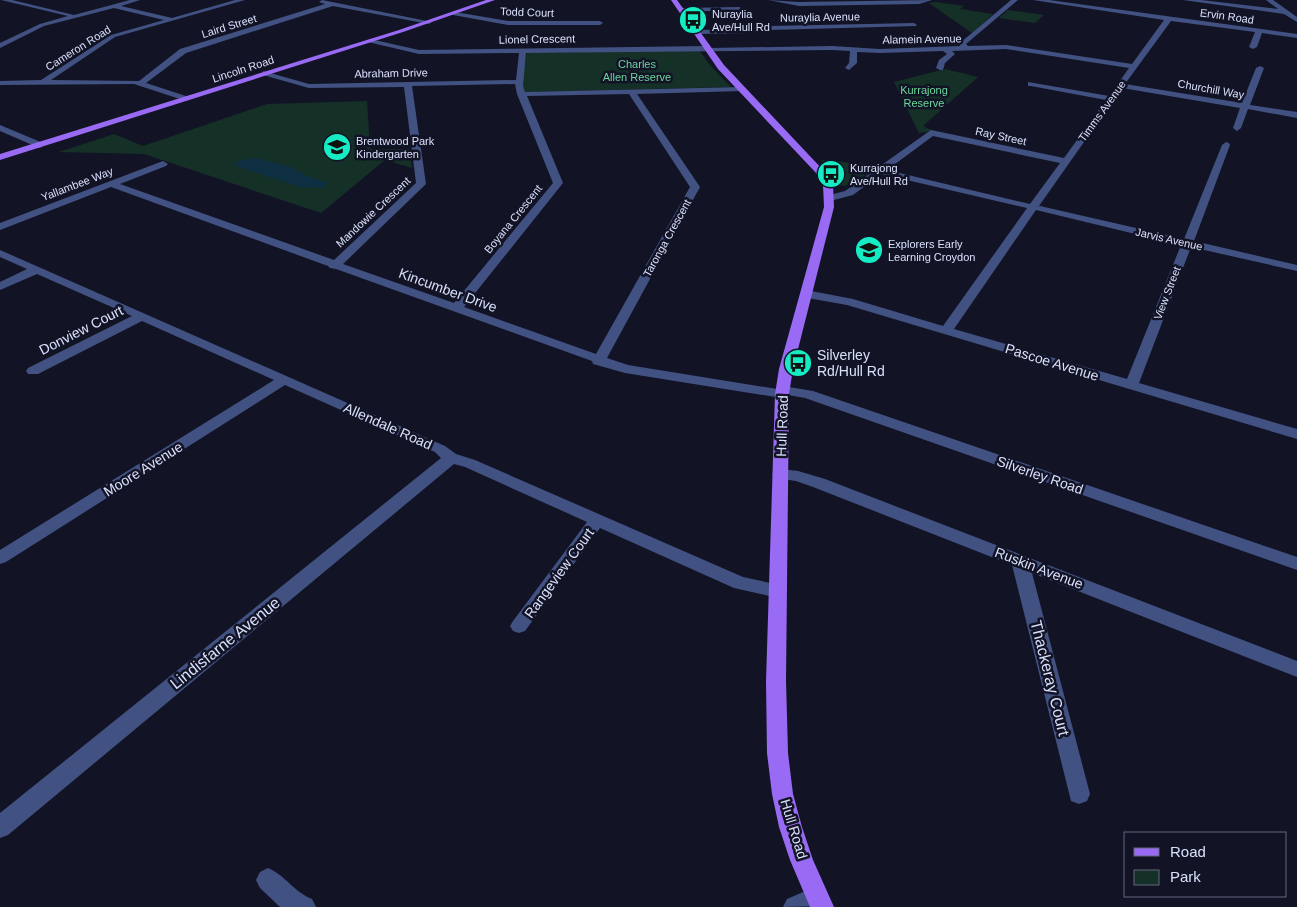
<svg xmlns="http://www.w3.org/2000/svg" width="1297" height="907" viewBox="0 0 1297 907" font-family="Arial,sans-serif">
	<style>
		.green { fill: #153027 }
		.water { fill: #0f3042 }
		.lines { fill: none; stroke-linecap: round; stroke-linejoin: round }
		.minor { fill: #415181; fill-rule: evenodd }
		.major { fill: #996af3; fill-rule: evenodd }
		.labels { text-anchor: middle; dominant-baseline: central; stroke-width: 5; stroke-linejoin: round; paint-order: stroke }
		.far-street-label { font-size: 11px; fill: #dae0fc; stroke: #121426 }
		.far-poi-label { font-size: 11px; fill: #dae0fc; stroke: #121426; text-anchor: start }
		.far-park-label { font-size: 11px; fill: #6bd79d; stroke: #121426 }
		.street-label { font-size: 14px; fill: #dae0fc; stroke: #121426 }
		.poi-label { font-size: 14px; fill: #dae0fc; stroke: #121426; text-anchor: start }
		.near-street-label { font-size: 16px; fill: #dae0fc; stroke: #121426 }
	</style>
	<rect width="100%" height="100%" fill="#121426"/>
	<!-- green -->
	<g class="green">
		<path d="M936 2 964 6 960 9 993 14 972 33 929 3Z"/>
		<path d="M1008 10 1044 15 1035 23 999 18Z"/>
		<path d="M699 50 709 64 731 87 524 92 521 81 527 53Z"/>
		<path d="M945 69 978 77 923 126 933 131 919 133 894 82Z"/>
		<path d="M367 101 370 149H409L412 168 385 160 321 213 144 154 59 152 114 134 143 146 267 104Z"/>
		<path d="M821 160 878 165C866 174 851 191 836 184L831 172Z"/>
	</g>
	<!-- water -->
	<path class="water" d="M255 158 290 167 307 176 328 183 321 188 300 187 233 165 242 160Z"/>
	<g class="lines">
		<!-- minor -->
		<g class="minor">
			<path d="M1 0H12L74 15 130 0H140L121 6 172 18 235 0H245L115 37 51 80 139 81 180 49 325 4 319 2 322 0 432 22 429 24 333 6 186 53 146 83 189 97 190 99 186 101 134 84 0 85V81L41 80 111 35 164 20 114 8 44 26 0 48V43L40 24 68 16Z"/>
			<path d="M768 0 799 2 932 0 919 4 799 6Z"/>
			<path d="M1011 0H1018L966 44 968 46 1006 45 1132 64 1164 20 1033 0H1049L1297 34V38L1262 33 1257 47 1253 49 1249 47 1255 32 1171 21 1125 84 1242 103 1256 68 1260 66 1264 68 1250 105 1297 112V118L1248 109 1241 128 1237 131 1233 128 1240 108 1122 88 1039 206 1035 207 1040 206 1184 239 1222 145 1226 142 1229 143 1230 145 1194 241 1297 265V271L1191 247 1139 383 1297 429V439L847 305 802 297 800 294 806 290 853 299 943 326 1027 208 881 174 853 195 830 201 825 198 826 196 845 191 931 130 1064 158 1106 100 1031 86H1028V82L1109 96 1129 68 1006 49 952 51 955 54 945 63 943 70H940L936 68 939 60 947 54 943 51 880 53 857 52V63L849 70 845 68 849 63 850 51 832 50 526 53 523 86 525 92 742 87 746 89 742 91 637 94 700 187 607 358 628 365 777 389 783 386 813 391 1297 557V570L805 398 788 395 782 398 625 373 593 364 592 361 336 269 330 268 328 266 111 187 0 230V223L163 161 168 164 166 166 120 184 334 260 416 183 404 87 309 88 263 75V71L309 84 516 80 519 53 419 54 368 42V40L370 39 419 50 706 46 709 48 832 46 880 49 960 46V43ZM515 84 517 94 553 183 454 303 343 264 426 184 412 86ZM629 94 690 187 596 354 464 307 563 183 527 96ZM933 136 1060 163 1030 204 887 170ZM1036 210 1181 245 1127 379 954 329Z"/>
			<path d="M1183 0H1201L1278 9 1266 0H1273L1297 17V22L1284 14Z"/>
			<path d="M740 7V9L738 10 682 12 679 10 682 8Z"/>
			<path d="M455 12 508 21H600L603 23 600 25H508L453 15V13Z"/>
			<path d="M914 23 917 25 916 26 770 30 752 33 696 34 693 32 696 30 752 29 770 26Z"/>
			<path d="M0 125 43 143 44 145 40 148 37 147 0 131Z"/>
			<path d="M0 250 445 446 456 454 475 460 743 577 784 586 787 591 784 596 778 598 734 588 600 528 525 631 519 633 513 631 510 626 513 621 587 522 465 467 454 464 8 835 0 838V813L441 458 435 452 285 385 6 562 0 564V550L274 380 142 321 38 374H28L26 371 28 368 132 316 37 274 0 290V282L27 269 0 257Z"/>
			<path d="M780 469 798 471 825 479 1297 661V677L1032 573 1090 794 1087 801 1079 804 1071 801 1012 565 813 487 796 481 775 478 772 474 775 470Z"/>
			<path d="M268 868C286 876 293 891 312 899L316 907H280L260 888 256 880 260 872Z"/>
			<path d="M817 886 825 890 829 898 825 906 783 907 787 899Z"/>
		</g>
		<!-- major -->
		<g class="major">
			<path d="M486 0H495L403 32 0 160V154L399 30Z"/>
			<path d="M671 0H677L724 65 824 171 833 185 834 207 793 369 789 394 786 681 788 753 793 794 802 827 813 860 834 907H810L790 860 779 827 772 794 767 753 766 681 775 394 779 369 824 207 823 185 817 174 718 69Z"/>
		</g>
	</g>
	<!-- icons -->
	<defs>
		<symbol id="bus-disc" viewBox="-11 -11 22 22"><circle r="9.5" fill="#16ecc4" stroke="#121426"/><path d="M-5-6H5V4H4V6H2V4H-2V6H-4V4H-5ZM-3.5-4V0h7V-4ZM-3.5 1.2v1.5H-2V1.2ZM2 1.2v1.5H3.5V1.2Z" fill="#111"/></symbol>
		<symbol id="school-disc" viewBox="-11 -11 22 22"><circle r="9.5" fill="#16ecc4" stroke="#121426"/><path d="M0-5L7-2L0 1L-7-2ZM-4 1L0 2.5L4 1V4Q0 6-4 4Z" fill="#111"/></symbol>
	</defs>
	<g fill-rule="evenodd">
		<use href="#bus-disc" x="677" y="4" width="32" height="32"/>
		<use href="#school-disc" x="321" y="131" width="32" height="32"/>
		<use href="#bus-disc" x="815" y="158" width="32" height="32"/>
		<use href="#school-disc" x="853" y="234" width="32" height="32"/>
		<use href="#bus-disc" x="782" y="347" width="32" height="32"/>
	</g>
	<g class="labels">
		<!-- far-street labels -->
		<g class="far-street-label">
			<text transform="translate(527 12) rotate(2)">Todd Court</text>
			<text transform="translate(1227 16) rotate(8)">Ervin Road</text>
			<text transform="translate(820 17) rotate(-1)">Nuraylia Avenue</text>
			<text transform="translate(229 26) rotate(-17)">Laird Street</text>
			<text transform="translate(537 39) rotate(-1)">Lionel Crescent</text>
			<text transform="translate(922 39) rotate(-1)">Alamein Avenue</text>
			<text transform="translate(78 48) rotate(-32)">Cameron Road</text>
			<text transform="translate(243 69) rotate(-18)">Lincoln Road</text>
			<text transform="translate(391 73) rotate(-1)">Abraham Drive</text>
			<text transform="translate(1211 89) rotate(10)">Churchill Way</text>
			<text transform="translate(1102 111) rotate(-54)">Timms Avenue</text>
			<text transform="translate(1001 136) rotate(12)">Ray Street</text>
			<text transform="translate(77 184) rotate(-21)">Yallambee Way</text>
			<text transform="translate(373 212) rotate(-43)">Mandowie Crescent</text>
			<text transform="translate(513 219) rotate(-51)">Boyana Crescent</text>
			<text transform="translate(667 238) rotate(-61)">Taronga Crescent</text>
			<text transform="translate(1169 239) rotate(13)">Jarvis Avenue</text>
			<text transform="translate(1167 293) rotate(-69)">View Street</text>
		</g>
		<!-- far-poi labels -->
		<g class="far-poi-label">
			<text x="712" y="14">Nuraylia<tspan x="712" dy="13">Ave/Hull Rd</tspan></text>
			<text x="356" y="141">Brentwood Park<tspan x="356" dy="13">Kindergarten</tspan></text>
			<text x="850" y="168">Kurrajong<tspan x="850" dy="13">Ave/Hull Rd</tspan></text>
			<text x="888" y="244">Explorers Early<tspan x="888" dy="13">Learning Croydon</tspan></text>
		</g>
		<!-- far-park labels -->
		<g class="far-park-label">
			<text x="637" y="64">Charles<tspan x="637" dy="13">Allen Reserve</tspan></text>
			<text x="924" y="90">Kurrajong<tspan x="924" dy="13">Reserve</tspan></text>
		</g>
		<!-- street labels -->
		<g class="street-label">
			<text transform="translate(448 290) rotate(20)">Kincumber Drive</text>
			<text transform="translate(81 330) rotate(-27)">Donview Court</text>
			<text transform="translate(1052 362) rotate(17)">Pascoe Avenue</text>
			<text transform="translate(388 426) rotate(24)">Allendale Road</text>
			<text transform="translate(782 426) rotate(-88)">Hull Road</text>
			<text transform="translate(143 469) rotate(-32)">Moore Avenue</text>
			<text transform="translate(1040 475) rotate(19)">Silverley Road</text>
			<text transform="translate(1039 568) rotate(21)">Ruskin Avenue</text>
			<text transform="translate(559 573) rotate(-54)">Rangeview Court</text>
			<text transform="translate(794 829) rotate(73)">Hull Road</text>
		</g>
		<!-- poi labels -->
		<g class="poi-label">
			<text x="817" y="355">Silverley<tspan x="817" dy="16">Rd/Hull Rd</tspan></text>
		</g>
		<!-- near-street labels -->
		<g class="near-street-label">
			<text transform="translate(225 643) rotate(-39)">Lindisfarne Avenue</text>
			<text transform="translate(1050 678) rotate(76)">Thackeray Court</text>
		</g>
	</g>
	<!-- legend -->
	<rect x="1124" y="832" width="162" height="65" fill="#121426" stroke="#62667c"/>
	<rect x="1134" y="848" width="25" height="8" fill="#996af3" stroke="#62667c"/>
	<text x="1170" y="857" font-size="15" fill="#dae0fc">Road</text>
	<rect x="1134" y="870" width="25" height="15" fill="#153027" stroke="#62667c"/>
	<text x="1170" y="882" font-size="15" fill="#dae0fc">Park</text>
</svg>
